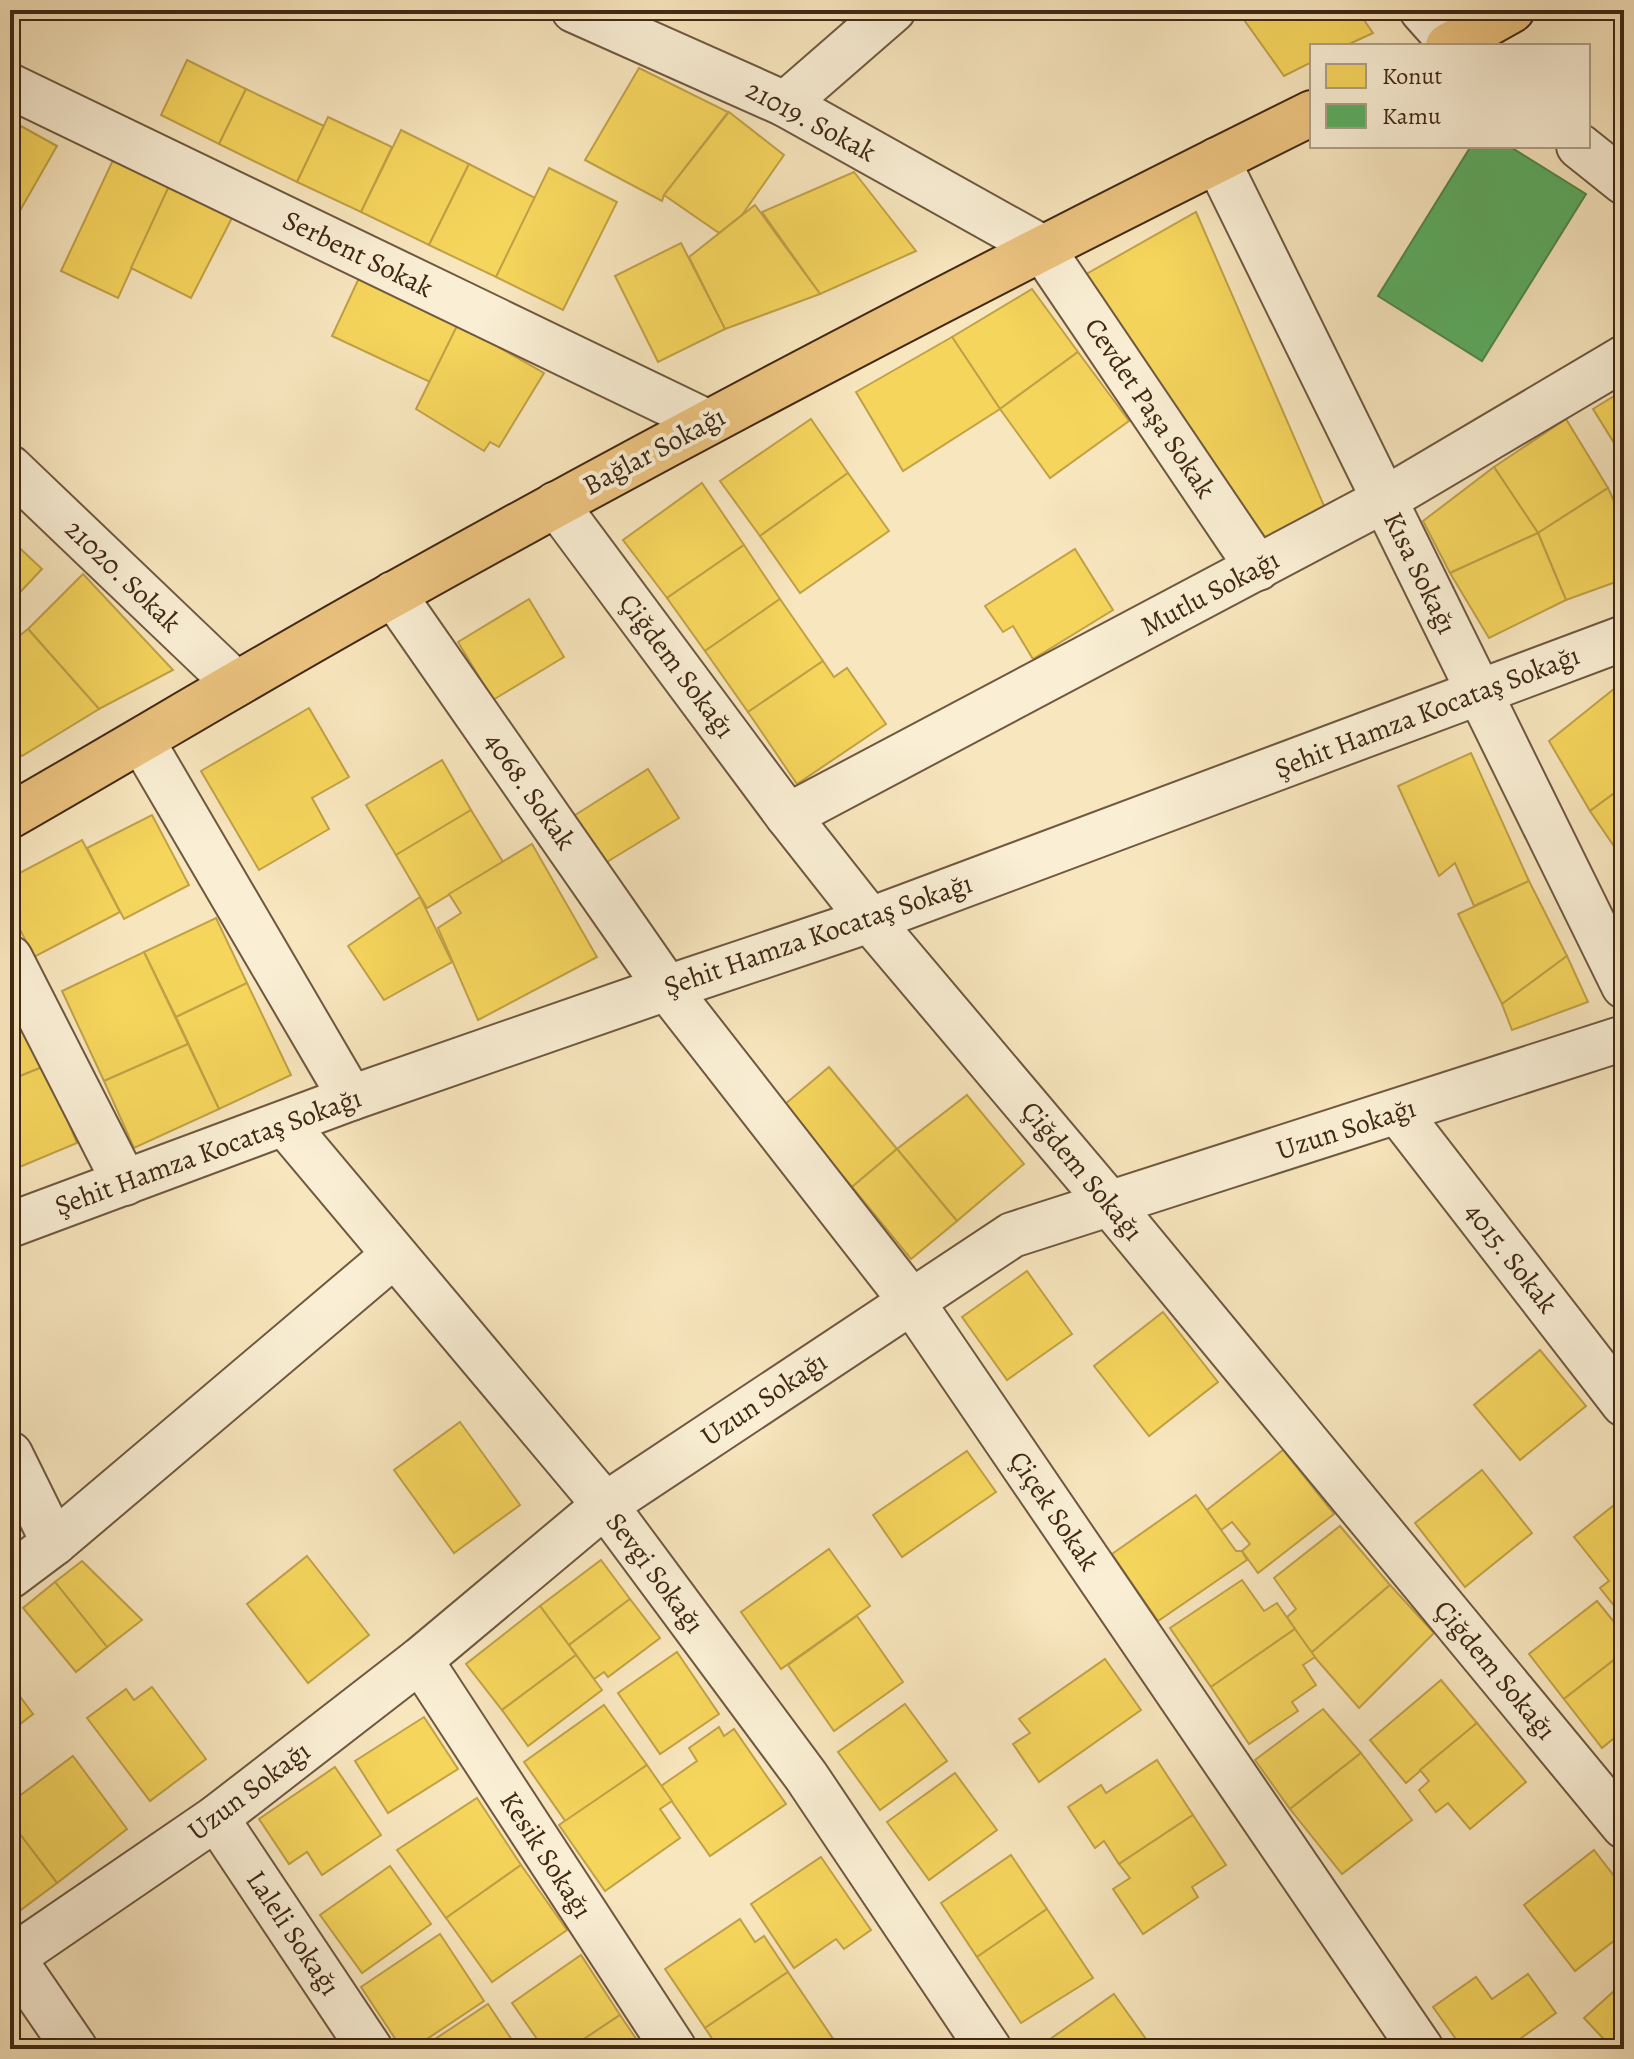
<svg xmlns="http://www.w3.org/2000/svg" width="1634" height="2059" viewBox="0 0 1634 2059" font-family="Alegreya,serif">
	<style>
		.homes { fill: #f6d55c; stroke: #c0a147; stroke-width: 2 }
		.public { fill: #5aae61; stroke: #52864a; stroke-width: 2 }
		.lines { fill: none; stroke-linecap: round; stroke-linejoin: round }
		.minor-casing { stroke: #6f583f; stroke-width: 48 }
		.major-casing { stroke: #412815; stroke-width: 48 }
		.minor { stroke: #faefd5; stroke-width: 44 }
		.major { stroke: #ecc37f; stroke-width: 44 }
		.labels { text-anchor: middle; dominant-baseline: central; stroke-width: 8; stroke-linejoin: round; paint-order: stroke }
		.street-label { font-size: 28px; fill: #412815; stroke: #faefd5 }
	</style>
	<rect width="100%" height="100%" fill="#f8e6be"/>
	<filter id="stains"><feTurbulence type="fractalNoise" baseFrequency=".0025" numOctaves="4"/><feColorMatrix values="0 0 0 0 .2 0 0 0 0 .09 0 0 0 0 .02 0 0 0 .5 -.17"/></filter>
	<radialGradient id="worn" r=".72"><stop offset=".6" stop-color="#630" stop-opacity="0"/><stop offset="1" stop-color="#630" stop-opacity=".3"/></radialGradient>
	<!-- homes -->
	<g class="homes">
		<path d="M832 10H865L847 26Z"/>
		<path d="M1237 10H1357L1373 33 1345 46H1312V62L1284 76Z"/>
		<path d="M187 60 246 89 219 144 161 115Z"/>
		<path d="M639 68 728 112 664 195 662 201 585 160Z"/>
		<path d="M246 89 324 126 297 182 219 144Z"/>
		<path d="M729 112 784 155 742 215 719 233 664 195Z"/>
		<path d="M328 117 392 147 361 212 297 182Z"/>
		<path d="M10 120 57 146 10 228Z"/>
		<path d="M401 130 469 164 429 245 361 212Z"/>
		<path d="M114 158 170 184 118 298 61 271Z"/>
		<path d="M469 164 535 198 496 277 429 245Z"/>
		<path d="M549 168 617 202 563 310 496 277Z"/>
		<path d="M854 172 916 251 820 294 762 212Z"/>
		<path d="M170 184 234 214 191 298 131 268Z"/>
		<path d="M755 205 820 294 725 329 689 257Z"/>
		<path d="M1196 212 1325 508 1268 544 1081 277Z"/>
		<path d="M681 243 725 329 658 362 615 276Z"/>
		<path d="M359 278 458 324 430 382 332 336Z"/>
		<path d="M1032 289 1078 352 1000 409 952 337Z"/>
		<path d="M458 324 544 373 499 447 490 442 484 451 416 409Z"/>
		<path d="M952 337 1000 409 903 471 856 392Z"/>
		<path d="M1078 352 1129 421 1050 478 1000 409Z"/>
		<path d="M1624 390V459L1593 409Z"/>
		<path d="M811 419 848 473 760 536 720 481Z"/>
		<path d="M1566 419 1608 488 1538 533 1494 467Z"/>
		<path d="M1494 467 1538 533 1450 573 1423 521Z"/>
		<path d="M848 473 889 531 800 593 760 536Z"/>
		<path d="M702 483 744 545 667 598 623 540Z"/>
		<path d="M1608 488 1624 523V579L1566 600 1538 533Z"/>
		<path d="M1538 533 1566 600 1489 638 1450 573Z"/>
		<path d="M10 539 42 569 10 603Z"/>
		<path d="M744 545 780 599 705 651 667 598Z"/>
		<path d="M1075 549 1113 610 1033 659 1013 626 1003 632 985 606Z"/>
		<path d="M83 574 173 670 99 709 28 629Z"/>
		<path d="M529 599 564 657 493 700 458 642Z"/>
		<path d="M780 599 823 661 748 712 705 651Z"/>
		<path d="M28 629 99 709 22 756 10 741V643Z"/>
		<path d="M823 661 834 677 847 668 886 724 797 784 748 712Z"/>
		<path d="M1620 684 1624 688V786L1590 811 1549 741Z"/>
		<path d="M309 708 349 777 312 798 329 829 259 870 201 771Z"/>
		<path d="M1471 753 1529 881 1474 906 1455 863 1439 876 1398 786Z"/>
		<path d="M442 760 471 810 396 855 366 805Z"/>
		<path d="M648 769 679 818 602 865 572 817Z"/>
		<path d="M1624 786V861L1590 811Z"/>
		<path d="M471 810 503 862 427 908 396 855Z"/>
		<path d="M152 815 189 885 124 919 87 848Z"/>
		<path d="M82 840 120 912 34 957 10 910V878Z"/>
		<path d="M532 844 597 957 478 1020 438 928 461 913 449 894Z"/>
		<path d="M1529 881 1567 956 1502 1004 1458 914Z"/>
		<path d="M420 897 452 962 384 1000 348 946Z"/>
		<path d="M216 918 247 983 176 1017 144 952Z"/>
		<path d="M144 952 188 1044 104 1081 62 991Z"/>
		<path d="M1567 956 1588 1002 1512 1030 1502 1004Z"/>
		<path d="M247 983 291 1075 219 1109 176 1017Z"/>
		<path d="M10 1004 45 1066 10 1080Z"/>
		<path d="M188 1044 219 1109 134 1148 104 1081Z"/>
		<path d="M45 1066 77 1143 10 1171V1080Z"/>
		<path d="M829 1067 897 1149 852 1187 784 1105Z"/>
		<path d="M967 1095 1024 1164 957 1221 897 1149Z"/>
		<path d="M897 1149 957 1221 911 1259 852 1187Z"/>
		<path d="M1027 1271 1072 1334 1007 1380 962 1317Z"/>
		<path d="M1163 1312 1218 1382 1149 1436 1094 1366Z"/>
		<path d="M1540 1350 1586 1406 1520 1460 1474 1405Z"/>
		<path d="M460 1422 520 1505 454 1553 394 1470Z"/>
		<path d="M1283 1450 1334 1514 1258 1573 1242 1551 1250 1544 1232 1522 1221 1530 1207 1510Z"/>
		<path d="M967 1451 996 1492 902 1557 873 1515Z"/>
		<path d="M1482 1470 1532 1533 1465 1587 1415 1523Z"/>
		<path d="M1196 1495 1236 1551H1242L1247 1560 1158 1621 1112 1554Z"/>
		<path d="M1624 1497V1601L1616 1608 1600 1588 1609 1581 1574 1537Z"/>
		<path d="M1340 1526 1390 1585 1311 1653 1287 1617 1296 1609 1274 1578Z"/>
		<path d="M829 1549 870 1606 781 1669 741 1612Z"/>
		<path d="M307 1556 369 1635 308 1683 247 1604Z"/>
		<path d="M601 1560 630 1599 569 1645 540 1606Z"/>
		<path d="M82 1561 142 1620 107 1647 55 1582Z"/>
		<path d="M1242 1580 1264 1611 1277 1603 1295 1629 1211 1687 1170 1628Z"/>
		<path d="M55 1582 107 1647 76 1672 23 1608Z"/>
		<path d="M1390 1585 1434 1633 1359 1708 1311 1653Z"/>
		<path d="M630 1599 660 1638 608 1677 604 1672 594 1679 569 1645Z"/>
		<path d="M1597 1601 1624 1634V1652L1564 1699 1529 1654Z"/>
		<path d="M540 1606 576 1655 502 1710 466 1664Z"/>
		<path d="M857 1616 903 1682 834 1731 788 1665Z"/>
		<path d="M1295 1629 1315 1657 1303 1665 1316 1685 1292 1702 1298 1711 1249 1744 1211 1687Z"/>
		<path d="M677 1652 719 1714 660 1754 618 1693Z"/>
		<path d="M1624 1652V1730L1602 1748 1564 1699Z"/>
		<path d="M576 1655 602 1690 528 1746 502 1710Z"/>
		<path d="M1105 1659 1141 1710 1039 1782 1013 1744 1030 1733 1019 1719Z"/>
		<path d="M1441 1680 1477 1723 1406 1783 1370 1740Z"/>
		<path d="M10 1683 33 1714 10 1732Z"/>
		<path d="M152 1687 206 1759 150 1801 87 1718 126 1689 134 1700Z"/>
		<path d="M905 1704 947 1761 880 1810 838 1752Z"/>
		<path d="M604 1705 647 1765 566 1822 524 1762Z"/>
		<path d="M1323 1709 1361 1753 1290 1809 1255 1760Z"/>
		<path d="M424 1717 458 1769 388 1813 355 1761Z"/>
		<path d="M1477 1723 1526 1782 1470 1829 1448 1803 1436 1812 1419 1790 1429 1781 1420 1770Z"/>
		<path d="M719 1727 724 1736 734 1729 786 1804 710 1856 661 1786 697 1761 689 1748Z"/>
		<path d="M1361 1753 1412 1820 1342 1874 1290 1809Z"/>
		<path d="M73 1756 127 1829 57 1883 10 1821V1803Z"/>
		<path d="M1157 1760 1193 1815 1119 1864 1104 1841 1095 1848 1068 1807 1101 1785 1106 1793Z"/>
		<path d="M647 1765 672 1801 660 1809 680 1838 605 1891 559 1825Z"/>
		<path d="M335 1767 381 1835 322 1875 307 1852 289 1864 259 1819Z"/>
		<path d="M955 1773 997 1830 929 1880 887 1822Z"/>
		<path d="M477 1798 521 1865 446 1918 397 1850Z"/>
		<path d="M1193 1815 1226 1865 1192 1887 1198 1897 1143 1934 1113 1889 1130 1878 1119 1864Z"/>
		<path d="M10 1821 57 1883 10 1918Z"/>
		<path d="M1594 1850 1624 1889V1933L1575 1971 1524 1905Z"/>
		<path d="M1011 1855 1047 1909 977 1957 941 1903Z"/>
		<path d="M821 1857 871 1930 844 1949 836 1939 794 1968 751 1904Z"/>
		<path d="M521 1865 567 1930 492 1982 446 1918Z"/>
		<path d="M390 1866 431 1924 362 1973 320 1915Z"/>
		<path d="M1047 1909 1093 1978 1021 2023 977 1957Z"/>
		<path d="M740 1919 755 1942 764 1936 788 1972 705 2028 665 1969Z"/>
		<path d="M440 1934 484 2001 412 2049H402L361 1987Z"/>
		<path d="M581 1955 620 2015 569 2049H544L512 2003Z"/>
		<path d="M788 1972 836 2043 828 2049H719L705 2028Z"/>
		<path d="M1528 1974 1556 2013 1506 2049H1463L1433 2007 1476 1977 1492 1999Z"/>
		<path d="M1624 1982V2049H1613L1584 2018Z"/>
		<path d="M1114 1994 1153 2049H1036Z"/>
		<path d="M488 2004 518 2049H420Z"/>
		<path d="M620 2015 643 2049H569Z"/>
	</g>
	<!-- public -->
	<path class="public" d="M1471 146H1509L1586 194 1482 361 1378 296Z"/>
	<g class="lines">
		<defs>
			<g id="minor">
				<path d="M574 10 785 104 1041 247 1258 568"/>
				<path d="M1422 10 1454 46"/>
				<path d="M10 86 707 422"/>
				<path d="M785 104 893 10"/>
				<path d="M1579 146 1624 182"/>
				<path d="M1217 160 1624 986"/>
				<path d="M10 468 236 684"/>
				<path d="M556 504 788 816 870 920 1110 1204 1624 1826"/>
				<path d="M393 594 667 988 912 1302 1421 2049"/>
				<path d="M142 741 351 1098"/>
				<path d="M788 816 1384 500 1624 358"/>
				<path d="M10 958 125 1183"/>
				<path d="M1398 1112 1624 1404"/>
				<path d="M285 1124 605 1505 806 1776 989 2049"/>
				<path d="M10 1225 351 1098 667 988 870 920 1624 638"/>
				<path d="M10 1454 54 1543"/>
				<path d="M10 1576 54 1543 394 1255"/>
				<path d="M420 1660 674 2049"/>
				<path d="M216 1818 370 2049"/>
				<path d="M12 1957 75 2049"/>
				<path d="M10 1959 216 1818 420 1660 605 1505 1012 1235 1624 1038"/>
			</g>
			<g id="major">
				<path d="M1448 46 1512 10"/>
				<path d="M10 816C139 742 266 665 396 593 697 425 1003 266 1312 113"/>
			</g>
		</defs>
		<!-- minor casing -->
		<use href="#minor" class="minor-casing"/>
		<!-- major casing -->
		<use href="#major" class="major-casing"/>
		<!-- minor -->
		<use href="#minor" class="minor"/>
		<!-- major -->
		<use href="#major" class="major"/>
	</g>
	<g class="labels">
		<!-- street labels -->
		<g class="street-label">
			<text transform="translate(811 121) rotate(28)">21019. Sokak</text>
			<text transform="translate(358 254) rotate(26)">Serbent Sokak</text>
			<text transform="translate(1150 408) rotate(56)">Cevdet Paşa Sokak</text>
			<text transform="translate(654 451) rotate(-28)">Bağlar Sokağı</text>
			<text transform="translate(1420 573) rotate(64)">Kısa Sokağı</text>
			<text transform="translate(123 576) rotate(44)">21020. Sokak</text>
			<text transform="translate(1210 593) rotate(-28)">Mutlu Sokağı</text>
			<text transform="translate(677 666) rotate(53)">Çiğdem Sokağı</text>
			<text transform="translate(1427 712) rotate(-21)">Şehit Hamza Kocataş Sokağı</text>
			<text transform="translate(530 791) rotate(55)">4068. Sokak</text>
			<text transform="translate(818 935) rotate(-19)">Şehit Hamza Kocataş Sokağı</text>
			<text transform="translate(1346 1129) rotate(-18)">Uzun Sokağı</text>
			<text transform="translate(208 1152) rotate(-20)">Şehit Hamza Kocataş Sokağı</text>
			<text transform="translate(1082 1171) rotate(50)">Çiğdem Sokağı</text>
			<text transform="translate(1511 1258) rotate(52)">4015. Sokak</text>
			<text transform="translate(764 1399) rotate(-34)">Uzun Sokağı</text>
			<text transform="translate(1054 1511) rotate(56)">Çiçek Sokak</text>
			<text transform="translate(655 1573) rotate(53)">Sevgi Sokağı</text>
			<text transform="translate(1495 1670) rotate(50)">Çiğdem Sokağı</text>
			<text transform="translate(249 1791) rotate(-37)">Uzun Sokağı</text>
			<text transform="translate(546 1855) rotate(57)">Kesik Sokağı</text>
			<text transform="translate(293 1933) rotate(56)">Laleli Sokağı</text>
		</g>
	</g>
	<!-- margin -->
	<rect width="1634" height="2059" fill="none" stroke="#f8e6be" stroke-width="40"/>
	<rect x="12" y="12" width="1610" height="2035" fill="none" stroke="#412815" stroke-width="4"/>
	<rect x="20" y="20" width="1594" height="2019" fill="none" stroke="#412815" stroke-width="2"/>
	<!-- legend -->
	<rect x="1310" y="44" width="280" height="104" fill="#faefd5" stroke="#b09f88" stroke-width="2"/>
	<rect x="1326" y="64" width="40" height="24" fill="#f6d55c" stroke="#b09f88" stroke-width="2"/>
	<text x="1382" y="84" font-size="24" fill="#412815">Konut</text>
	<rect x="1326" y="104" width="40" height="24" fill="#5aae61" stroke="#b09f88" stroke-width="2"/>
	<text x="1382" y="124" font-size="24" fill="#412815">Kamu</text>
	<rect width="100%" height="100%" filter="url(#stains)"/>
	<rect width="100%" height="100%" fill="url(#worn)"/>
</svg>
